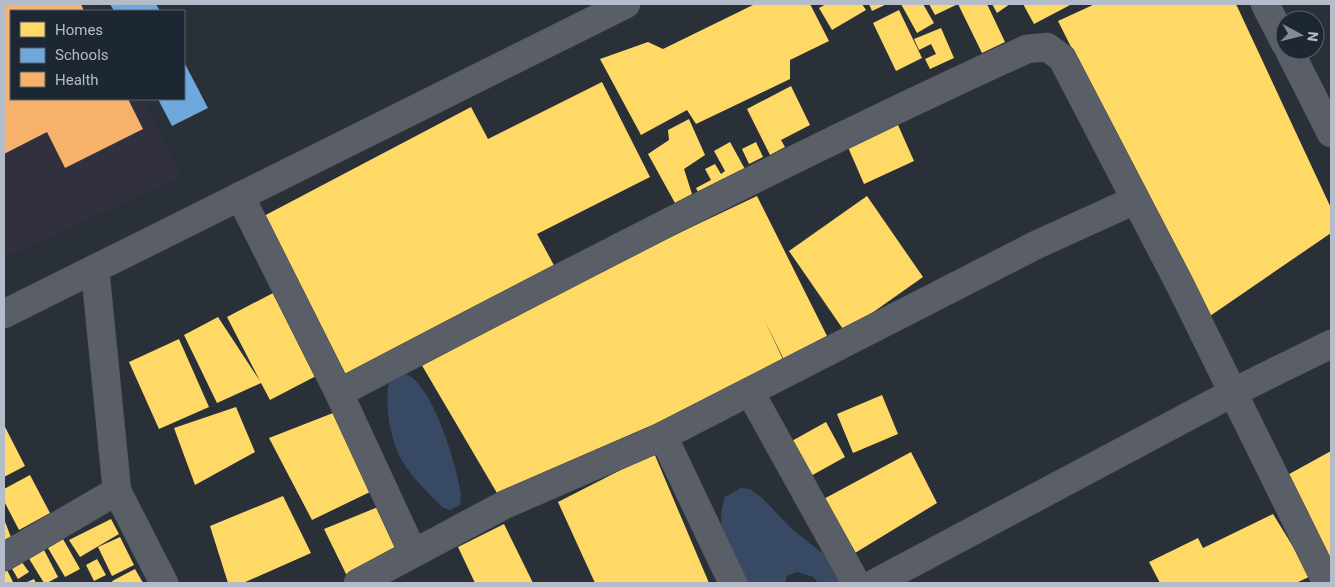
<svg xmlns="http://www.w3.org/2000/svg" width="1335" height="587" viewBox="0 0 1335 587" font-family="Roboto,sans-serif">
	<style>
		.medical { fill: #31303e }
		.water { fill: #384963 }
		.homes { fill: #ffd966 }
		.schools { fill: #6fa8dc }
		.health { fill: #f6b26b }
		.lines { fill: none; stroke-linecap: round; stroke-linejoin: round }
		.minor-casing { stroke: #484c53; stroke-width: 29 }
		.minor { stroke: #5a5e66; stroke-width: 28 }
	</style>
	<rect width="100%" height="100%" fill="#2a3038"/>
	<!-- medical -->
	<path class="medical" d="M4 4H93L97 11H11V99H142L181 177 4 258Z"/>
	<!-- water -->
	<g class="water">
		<path d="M405 374C432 381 458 469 461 495L460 505 450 510 442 507C429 493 414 480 404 464 391 445 384 405 389 383Z"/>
		<path d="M741 488 750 489 762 498 793 530 826 556 846 583H818L813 577 797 572 787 576 785 583H733C727 556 715 525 725 497Z"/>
	</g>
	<!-- homes -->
	<g class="homes">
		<path d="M755 4H810L829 41 790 60V79L696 124 687 110 641 135 600 59 648 42 663 49Z"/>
		<path d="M826 4H862L866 10 832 30 819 8Z"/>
		<path d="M869 4H887L872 11Z"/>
		<path d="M901 4H923L934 23 917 33Z"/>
		<path d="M929 4H987L1005 42 982 53 958 4 935 15Z"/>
		<path d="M992 4H1010L997 13Z"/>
		<path d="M1023 4H1072L1034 24Z"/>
		<path d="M1095 4H1236L1331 208V233L1207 318 1058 21Z"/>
		<path d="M899 10 922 58 896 71 873 23Z"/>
		<path d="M941 28 954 58 930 69 925 59 936 54 931 44 919 50 914 39Z"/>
		<path d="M602 82 650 177 537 234 556 269 345 380 260 218 471 107 488 139Z"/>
		<path d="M791 86 810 125 781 140 785 147 770 155 747 109Z"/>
		<path d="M894 116 914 161 864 184 844 138Z"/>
		<path d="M689 119 705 155 684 169 692 194 675 203 648 154 669 140 668 130Z"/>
		<path d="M730 142 746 171 700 196 696 188 711 180 705 169 715 164 721 174 725 171 714 151Z"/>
		<path d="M756 142 763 157 749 164 742 149Z"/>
		<path d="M757 196 833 348 789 370 764 319 788 370 504 505 417 357Z"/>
		<path d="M867 196 923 277 845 332 789 251Z"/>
		<path d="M273 293 316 376 270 400 261 383 217 403 184 335 218 317 260 381 227 317Z"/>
		<path d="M179 339 209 407 159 429 129 362Z"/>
		<path d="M882 395 898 434 853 453 837 414Z"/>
		<path d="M236 407 255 452 195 485 174 428Z"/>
		<path d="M333 413 370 492 312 520 269 438Z"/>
		<path d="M826 422 845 457 809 477 790 442Z"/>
		<path d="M4 425 25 466 4 477Z"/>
		<path d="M1331 451V569L1282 478Z"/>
		<path d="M911 452 937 503 855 553 820 501Z"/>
		<path d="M654 453 709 583H595L558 502Z"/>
		<path d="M30 475 50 513 19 530 4 501V489Z"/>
		<path d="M283 496 311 553 243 583H228L210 526Z"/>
		<path d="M378 507 400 551 349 580 324 529Z"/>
		<path d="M1273 514 1311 576 1296 583H1160L1149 562 1198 538 1203 548Z"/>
		<path d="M4 519 12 540 4 550Z"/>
		<path d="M111 519 119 534 80 557 69 540Z"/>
		<path d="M504 524 533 583H475L458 547Z"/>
		<path d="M120 537 134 565 112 576 98 547Z"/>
		<path d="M63 539 80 569 65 577 48 548Z"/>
		<path d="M43 548 58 577 47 583H44L28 557Z"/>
		<path d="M97 559 106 575 94 581 86 565Z"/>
		<path d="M21 561 29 572 18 579 11 567Z"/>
		<path d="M5 566 13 582 11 583H4Z"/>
		<path d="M135 569 143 583H110L114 580Z"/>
		<path d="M34 579 36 583H25Z"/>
	</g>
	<!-- schools -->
	<g class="schools">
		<path d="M110 4H156L160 11H114Z"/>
		<path d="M184 62 208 108 172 126 158 99H184Z"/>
	</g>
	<!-- health -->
	<path class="health" d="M4 4H81L84 11H11V99H128L143 129 65 168 47 132 4 154Z"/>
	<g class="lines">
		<defs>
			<g id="minor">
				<path d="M1265 4 1285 43"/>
				<path d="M1289 50 1331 133"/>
				<path d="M240 196 339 393 413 553"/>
				<path d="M95 269 117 491 164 583"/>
				<path d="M4 314 626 4"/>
				<path d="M750 392 856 583"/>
				<path d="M339 393C566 274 794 155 1027 49L1047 47 1062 58 1178 281 1327 583"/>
				<path d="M663 436 733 583"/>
				<path d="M4 557 117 491"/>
				<path d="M358 583 504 505 663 436 1036 245 1135 200"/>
				<path d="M875 583 1234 392 1331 344"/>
			</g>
		</defs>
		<!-- minor casing -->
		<use href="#minor" class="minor-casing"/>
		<!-- minor -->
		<use href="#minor" class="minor"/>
	</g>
	<!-- border -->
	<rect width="1335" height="587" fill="none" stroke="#b4bcc9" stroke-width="10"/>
	<!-- legend -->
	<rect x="10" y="10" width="175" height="90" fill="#1d2633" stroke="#59626f"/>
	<rect x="20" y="22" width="25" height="15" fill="#ffd966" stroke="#59626f"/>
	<text x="55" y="35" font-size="15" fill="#b4bcc9">Homes</text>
	<rect x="20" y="48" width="25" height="15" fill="#6fa8dc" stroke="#59626f"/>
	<text x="55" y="60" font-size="15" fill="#b4bcc9">Schools</text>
	<rect x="20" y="72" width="25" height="15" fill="#f6b26b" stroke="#59626f"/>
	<text x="55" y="85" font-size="15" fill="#b4bcc9">Health</text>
	<!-- north arrow -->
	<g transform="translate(1300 35) rotate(97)"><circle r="24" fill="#1d2633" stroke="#59626f"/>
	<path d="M0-4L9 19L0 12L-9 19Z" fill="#848b96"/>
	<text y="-8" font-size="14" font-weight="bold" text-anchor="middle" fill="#b4bcc9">N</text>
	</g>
</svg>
